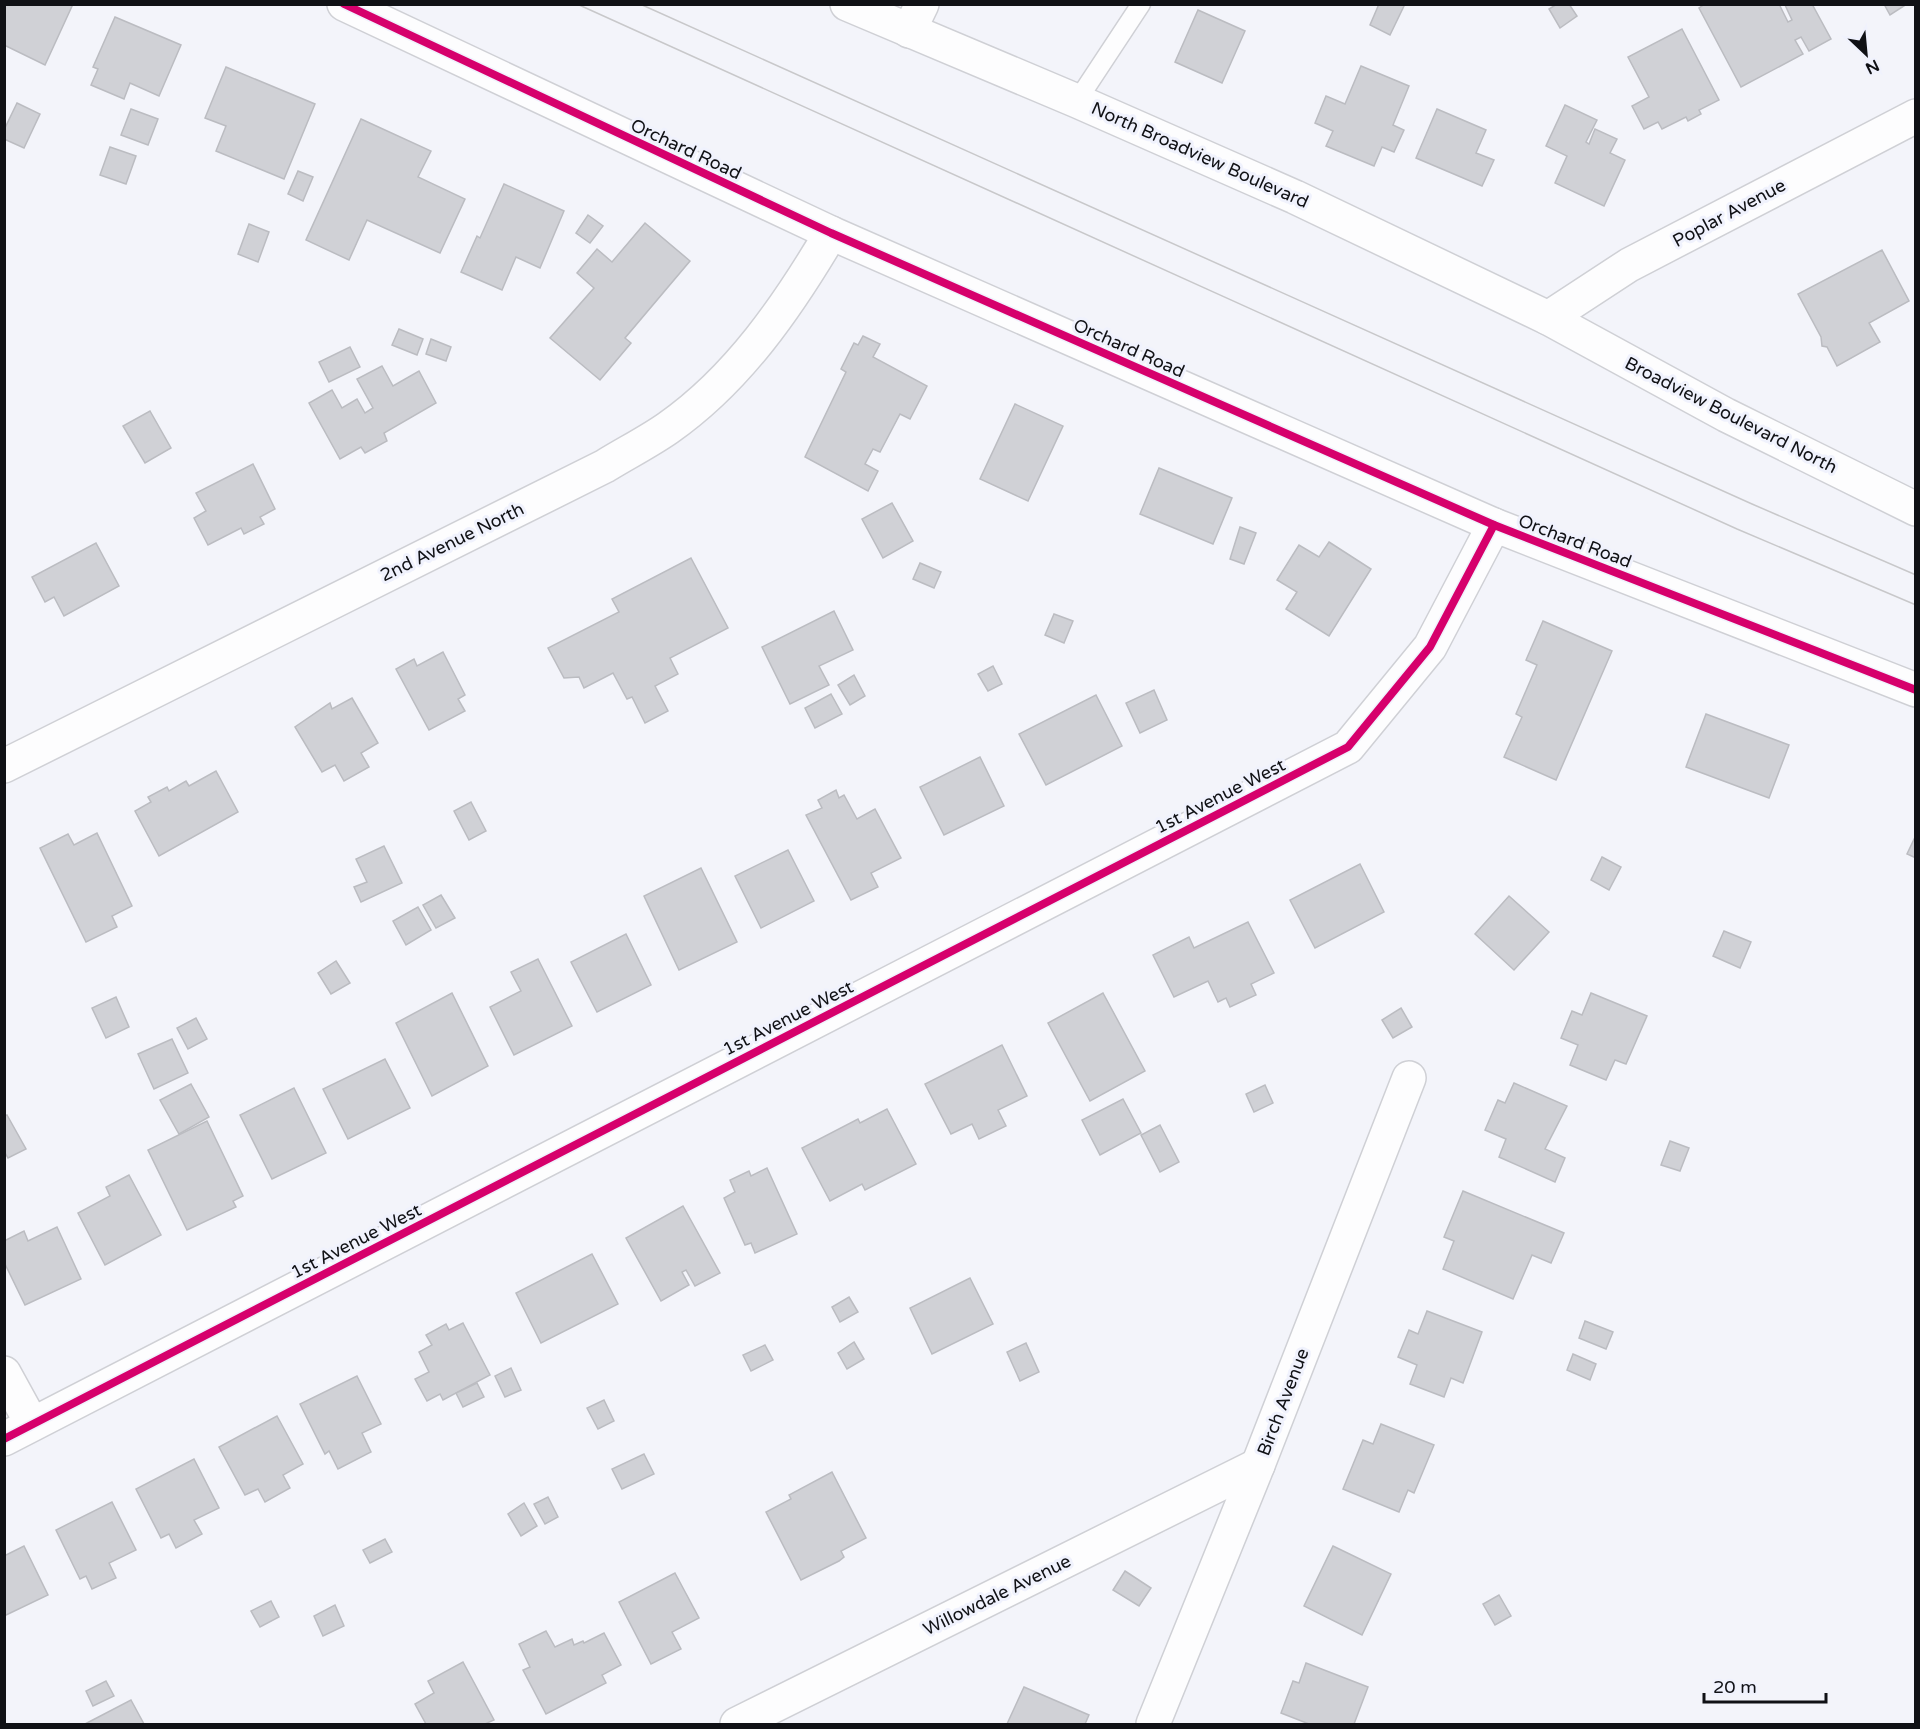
<svg xmlns="http://www.w3.org/2000/svg" width="1920" height="1729" viewBox="0 0 1920 1729" font-family="'Varela Round',sans-serif">
	<style>
		.building { fill: #d0d1d6; stroke: #bbbcc1; stroke-width: 1.5 }
		.lines { fill: none; stroke-linecap: round; stroke-linejoin: round }
		.lane-casing { stroke: #cfd0d5; stroke-width: 21 }
		.street-casing { stroke: #cfd0d5; stroke-width: 36 }
		.secondary-casing { stroke: #cfd0d5; stroke-width: 36 }
		.lane { stroke: #fdfdfe; stroke-width: 18 }
		.street { stroke: #fdfdfe; stroke-width: 33 }
		.secondary { stroke: #fdfdfe; stroke-width: 33 }
		.tram { stroke: #c8c8ca; stroke-width: 1.5 }
		.cycleway-casing { stroke: #f0f2fd; stroke-width: 11 }
		.cycleway { stroke: #d6006c; stroke-width: 8 }
		.labels { text-anchor: middle; dominant-baseline: central; stroke-width: 6; stroke-linejoin: round; paint-order: stroke }
		.street-label { font-size: 18px; fill: #101115; stroke: #f0f2fd }
	</style>
	<rect width="100%" height="100%" fill="#f3f4fa"/>
	<!-- building -->
	<g class="building">
		<path d="M4 4H73L45 65 4 45Z"/>
		<path d="M1401 4 1404 6 1390 35 1370 25 1379 4Z"/>
		<path d="M1557 4H1569L1577 16 1560 28 1549 9Z"/>
		<path d="M1705 4H1779L1788 22 1792 20 1785 5 1812 4 1831 39 1809 51 1801 37 1795 40 1803 54 1741 87 1699 8Z"/>
		<path d="M1884 4H1907L1890 15Z"/>
		<path d="M1198 10 1245 31 1222 83 1175 62Z"/>
		<path d="M115 17 181 45 159 96 130 83 124 99 91 85 98 69 93 67Z"/>
		<path d="M1682 29 1719 100 1699 110 1701 114 1688 121 1686 117 1662 129 1658 122 1644 129 1632 106 1649 97 1628 57Z"/>
		<path d="M1361 66 1409 86 1393 125 1404 130 1394 152 1382 147 1374 166 1326 146 1333 131 1315 123 1326 96 1345 104Z"/>
		<path d="M226 67 315 104 284 179 216 151 226 126 205 118Z"/>
		<path d="M17 103 40 114 24 148 4 139V130Z"/>
		<path d="M1565 105 1597 120 1586 142 1589 144 1595 129 1617 139 1610 153 1625 160 1604 206 1555 183 1567 156 1546 146Z"/>
		<path d="M131 109 158 119 148 145 121 135Z"/>
		<path d="M1437 109 1486 130 1476 153 1494 160 1482 186 1416 158Z"/>
		<path d="M361 119 431 151 418 177 465 199 440 253 367 220 349 260 306 240Z"/>
		<path d="M110 147 136 156 126 184 100 175Z"/>
		<path d="M298 171 313 177 303 201 288 194Z"/>
		<path d="M504 184 564 211 540 268 516 257 502 290 461 272 477 236 480 238Z"/>
		<path d="M588 215 603 226 590 243 576 233Z"/>
		<path d="M645 223 690 261 625 338 631 343 600 380 550 338 594 288 577 273 597 249 612 262Z"/>
		<path d="M249 224 269 232 258 262 238 254Z"/>
		<path d="M1882 250 1909 301 1869 323 1880 342 1837 366 1827 347 1822 346 1821 337 1798 294Z"/>
		<path d="M399 329 423 339 417 355 392 345Z"/>
		<path d="M863 336 880 344 873 357 927 386 910 419 900 414 880 452 873 449 865 464 878 471 868 491 805 457 846 372 841 369 854 343 858 345Z"/>
		<path d="M431 339 451 347 446 361 426 354Z"/>
		<path d="M350 347 360 367 329 382 319 362Z"/>
		<path d="M382 366 393 386 419 371 436 403 384 433 387 441 365 453 361 447 340 459 309 403 332 390 342 408 357 399 365 413 373 408 357 379Z"/>
		<path d="M1015 404 1063 426 1028 501 980 479Z"/>
		<path d="M150 411 171 448 145 463 123 426Z"/>
		<path d="M253 464 275 509 260 517 264 524 244 534 241 528 208 545 194 518 206 511 196 493Z"/>
		<path d="M1159 468 1232 498 1213 544 1140 514Z"/>
		<path d="M892 503 913 541 883 558 862 519Z"/>
		<path d="M1240 527 1256 533 1244 564 1230 559Z"/>
		<path d="M1329 542 1371 569 1329 636 1286 609 1297 592 1277 580 1299 545 1319 557Z"/>
		<path d="M96 543 119 586 64 616 54 597 45 602 32 577Z"/>
		<path d="M691 558 728 628 670 658 678 674 655 686 668 711 645 723 632 697 627 699 613 673 584 688 579 677 564 678 548 648 619 612 612 599Z"/>
		<path d="M920 563 941 572 934 588 913 579Z"/>
		<path d="M834 611 853 650 819 666 829 685 790 704 762 647Z"/>
		<path d="M1054 614 1073 621 1064 643 1045 635Z"/>
		<path d="M1543 621 1612 651 1556 780 1504 757 1522 717 1516 714 1537 665 1526 660Z"/>
		<path d="M443 652 465 695 458 699 465 711 429 730 396 669 414 659 417 666Z"/>
		<path d="M993 666 1002 684 988 691 978 674Z"/>
		<path d="M854 675 865 696 850 705 838 685Z"/>
		<path d="M1154 690 1167 720 1140 733 1126 703Z"/>
		<path d="M831 694 842 714 815 728 805 708Z"/>
		<path d="M1096 695 1122 746 1046 785 1019 734Z"/>
		<path d="M352 698 378 743 361 753 369 767 344 781 335 765 322 772 295 727 330 703 332 709Z"/>
		<path d="M1706 714 1789 745 1769 798 1686 767Z"/>
		<path d="M980 757 1004 806 944 835 920 787Z"/>
		<path d="M216 771 238 812 159 856 135 811 151 802 148 797 167 787 169 791 186 781 189 786Z"/>
		<path d="M836 790 839 798 844 795 857 819 875 809 901 858 871 873 878 887 851 900 806 815 822 808 818 800Z"/>
		<path d="M471 802 486 831 469 840 454 811Z"/>
		<path d="M97 833 132 906 112 916 117 927 86 942 40 848 68 834 74 845Z"/>
		<path d="M1916 835V858L1907 854Z"/>
		<path d="M384 846 402 883 361 902 354 887 367 882 356 859Z"/>
		<path d="M788 850 814 901 761 928 735 876Z"/>
		<path d="M1602 857 1621 867 1609 890 1591 880Z"/>
		<path d="M1360 864 1384 912 1315 948 1290 900Z"/>
		<path d="M701 868 737 942 679 970 644 896Z"/>
		<path d="M441 895 455 918 436 928 423 905Z"/>
		<path d="M1509 896 1549 932 1514 970 1475 934Z"/>
		<path d="M418 907 431 930 406 945 393 921Z"/>
		<path d="M1248 922 1274 973 1251 984 1256 995 1230 1007 1226 998 1218 1002 1208 981 1174 997 1153 955 1189 937 1194 948Z"/>
		<path d="M1724 931 1751 942 1740 968 1713 956Z"/>
		<path d="M626 934 651 985 597 1012 571 962Z"/>
		<path d="M538 959 572 1026 514 1055 490 1007 521 991 511 972Z"/>
		<path d="M336 961 350 983 331 994 318 973Z"/>
		<path d="M452 993 488 1066 432 1096 396 1023Z"/>
		<path d="M1103 993 1145 1071 1090 1101 1048 1023Z"/>
		<path d="M1591 993 1647 1016 1626 1064 1615 1060 1606 1080 1570 1065 1578 1045 1561 1038 1572 1011 1582 1015Z"/>
		<path d="M116 997 129 1027 106 1038 92 1008Z"/>
		<path d="M1401 1008 1412 1027 1393 1038 1382 1020Z"/>
		<path d="M196 1018 207 1039 188 1049 177 1028Z"/>
		<path d="M172 1039 188 1073 154 1089 138 1054Z"/>
		<path d="M1002 1045 1027 1096 998 1110 1006 1126 979 1139 972 1124 951 1134 925 1084Z"/>
		<path d="M385 1059 410 1108 348 1139 323 1089Z"/>
		<path d="M1514 1083 1567 1106 1545 1149 1565 1158 1555 1182 1499 1157 1506 1139 1485 1130 1498 1100 1505 1103Z"/>
		<path d="M191 1084 209 1117 179 1134 160 1100Z"/>
		<path d="M1265 1085 1273 1103 1254 1112 1246 1094Z"/>
		<path d="M294 1088 326 1153 272 1179 240 1115Z"/>
		<path d="M1123 1099 1141 1133 1100 1155 1082 1120Z"/>
		<path d="M887 1109 916 1164 865 1190 862 1184 830 1201 802 1148 858 1119 860 1123Z"/>
		<path d="M7 1115 26 1149 8 1158 4 1151V1116Z"/>
		<path d="M207 1121 243 1196 233 1201 236 1207 187 1230 148 1150Z"/>
		<path d="M1160 1125 1179 1162 1160 1172 1141 1135Z"/>
		<path d="M1670 1141 1689 1148 1680 1171 1661 1165Z"/>
		<path d="M767 1168 797 1234 755 1253 751 1243 745 1245 724 1198 735 1192 730 1180 749 1171 751 1176Z"/>
		<path d="M129 1175 161 1235 105 1265 78 1213 110 1196 106 1187Z"/>
		<path d="M1463 1191 1564 1233 1551 1263 1532 1255 1513 1299 1443 1269 1454 1241 1444 1237Z"/>
		<path d="M683 1206 720 1273 695 1286 686 1270 682 1272 689 1285 661 1301 626 1238Z"/>
		<path d="M57 1227 81 1279 25 1305 4 1262V1241L24 1231 28 1241Z"/>
		<path d="M592 1254 618 1304 541 1343 516 1293Z"/>
		<path d="M970 1278 993 1324 932 1354 910 1308Z"/>
		<path d="M849 1297 858 1312 840 1322 832 1307Z"/>
		<path d="M1427 1311 1482 1332 1463 1383 1451 1378 1444 1397 1410 1384 1417 1365 1398 1357 1409 1330 1418 1334Z"/>
		<path d="M1585 1321 1613 1332 1606 1349 1579 1338Z"/>
		<path d="M463 1323 490 1375 443 1400 440 1394 427 1401 415 1379 429 1372 419 1352 432 1345 426 1335 446 1324 449 1330Z"/>
		<path d="M854 1342 864 1359 847 1369 838 1353Z"/>
		<path d="M1026 1343 1039 1372 1020 1381 1007 1352Z"/>
		<path d="M765 1345 773 1360 751 1371 743 1355Z"/>
		<path d="M1573 1354 1596 1364 1590 1380 1567 1370Z"/>
		<path d="M511 1368 521 1390 505 1397 495 1376Z"/>
		<path d="M357 1376 381 1424 362 1433 371 1452 338 1469 329 1451 325 1454 300 1404Z"/>
		<path d="M477 1383 484 1397 463 1407 456 1393Z"/>
		<path d="M604 1400 614 1421 598 1429 587 1408Z"/>
		<path d="M277 1416 303 1464 283 1475 290 1488 265 1502 258 1489 245 1495 219 1447Z"/>
		<path d="M1381 1424 1434 1445 1414 1493 1408 1490 1399 1512 1343 1489 1363 1440 1373 1444Z"/>
		<path d="M644 1454 654 1474 622 1489 612 1469Z"/>
		<path d="M194 1459 219 1508 194 1520 202 1534 176 1548 169 1534 161 1538 136 1489Z"/>
		<path d="M832 1472 866 1538 841 1551 844 1557 839 1561 801 1580 766 1512 791 1499 789 1495Z"/>
		<path d="M548 1497 558 1517 545 1524 534 1504Z"/>
		<path d="M112 1502 136 1550 109 1563 116 1578 92 1589 86 1576 80 1579 56 1530Z"/>
		<path d="M524 1503 537 1526 521 1536 508 1514Z"/>
		<path d="M385 1539 392 1552 370 1563 363 1550Z"/>
		<path d="M24 1546 48 1595 4 1616V1556Z"/>
		<path d="M1333 1546 1391 1574 1362 1635 1304 1606Z"/>
		<path d="M1125 1571 1151 1588 1139 1606 1113 1590Z"/>
		<path d="M675 1573 699 1618 672 1632 681 1649 651 1664 619 1602Z"/>
		<path d="M1499 1595 1511 1616 1495 1625 1483 1604Z"/>
		<path d="M271 1601 279 1617 260 1627 251 1611Z"/>
		<path d="M335 1605 344 1626 323 1636 314 1616Z"/>
		<path d="M546 1631 555 1647 572 1639 574 1645 583 1641 584 1643 604 1633 621 1665 602 1675 606 1683 546 1714 523 1670 530 1667 519 1644Z"/>
		<path d="M463 1662 494 1720 485 1724H426L415 1704 434 1693 428 1681Z"/>
		<path d="M1306 1663 1368 1687 1354 1724H1309L1281 1713 1293 1681 1299 1683Z"/>
		<path d="M106 1681 114 1696 93 1706 86 1691Z"/>
		<path d="M1024 1687 1089 1715 1085 1724H1007Z"/>
		<path d="M131 1700 144 1724H85Z"/>
	</g>
	<g class="lines">
		<defs>
			<path id="lane" d="M1077 101 1141 4"/>
			<g id="street">
				<path d="M847 4 1077 101 1295 197 1548 318 1726 415 1916 509"/>
				<path d="M909 31 922 4"/>
				<path d="M1548 318 1629 265 1916 116"/>
				<path d="M4 766 605 466C626 453 648 442 668 428 738 379 788 306 831 233"/>
				<path d="M4 1373 32 1424"/>
				<path d="M4 1439 1348 747 1430 647 1494 525"/>
				<path d="M737 1724 1258 1465"/>
				<path d="M1153 1724 1258 1465 1409 1078"/>
			</g>
			<path id="secondary" d="M344 4 831 233 1494 525 1916 690"/>
		</defs>
		<!-- lane casing -->
		<use href="#lane" class="lane-casing"/>
		<!-- street casing -->
		<use href="#street" class="street-casing"/>
		<!-- secondary casing -->
		<use href="#secondary" class="secondary-casing"/>
		<!-- lane -->
		<use href="#lane" class="lane"/>
		<!-- street -->
		<use href="#street" class="street"/>
		<!-- secondary -->
		<use href="#secondary" class="secondary"/>
		<!-- tram -->
		<g class="tram">
			<path d="M577 4 1737 529 1916 605"/>
			<path d="M640 4 1752 504 1916 575"/>
		</g>
		<defs>
			<g id="cycleway">
				<path d="M344 4 831 233 1494 525 1916 690"/>
				<path d="M4 1439 1348 747 1430 647 1494 525"/>
			</g>
		</defs>
		<!-- cycleway casing -->
		<use href="#cycleway" class="cycleway-casing"/>
		<!-- cycleway -->
		<use href="#cycleway" class="cycleway"/>
	</g>
	<g class="labels">
		<!-- street labels -->
		<g class="street-label">
			<text transform="translate(686 149) rotate(25)">Orchard Road</text>
			<text transform="translate(1200 155) rotate(24)">North Broadview Boulevard</text>
			<text transform="translate(1729 213) rotate(-28)">Poplar Avenue</text>
			<text transform="translate(1129 348) rotate(24)">Orchard Road</text>
			<text transform="translate(1731 415) rotate(27)">Broadview Boulevard North</text>
			<text transform="translate(1575 541) rotate(21)">Orchard Road</text>
			<text transform="translate(452 542) rotate(-26)">2nd Avenue North</text>
			<text transform="translate(1220 796) rotate(-27)">1st Avenue West</text>
			<text transform="translate(788 1018) rotate(-27)">1st Avenue West</text>
			<text transform="translate(356 1241) rotate(-27)">1st Avenue West</text>
			<text transform="translate(1283 1402) rotate(-69)">Birch Avenue</text>
			<text transform="translate(997 1595) rotate(-26)">Willowdale Avenue</text>
		</g>
	</g>
	<!-- border -->
	<rect width="1920" height="1729" fill="none" stroke="#101115" stroke-width="12"/>
	<!-- north arrow -->
	<g transform="translate(1866 54) rotate(154)" stroke="#f0f2fd" stroke-width="4.5" paint-order="stroke">
	<path d="M0-4.5L10 22L0 15L-10 22Z" fill="#101115"/>
	<text y="-9" font-size="16" font-weight="bold" text-anchor="middle" fill="#101115">N</text>
	</g>
	<!-- scale -->
	<path d="M1704 1693v9h122v-9" fill="none" stroke="#101115" stroke-width="3"/>
	<text x="1713" y="1693" font-size="18" fill="#101115" stroke="#f0f2fd" stroke-width="4.5" paint-order="stroke">20 m</text>
</svg>
